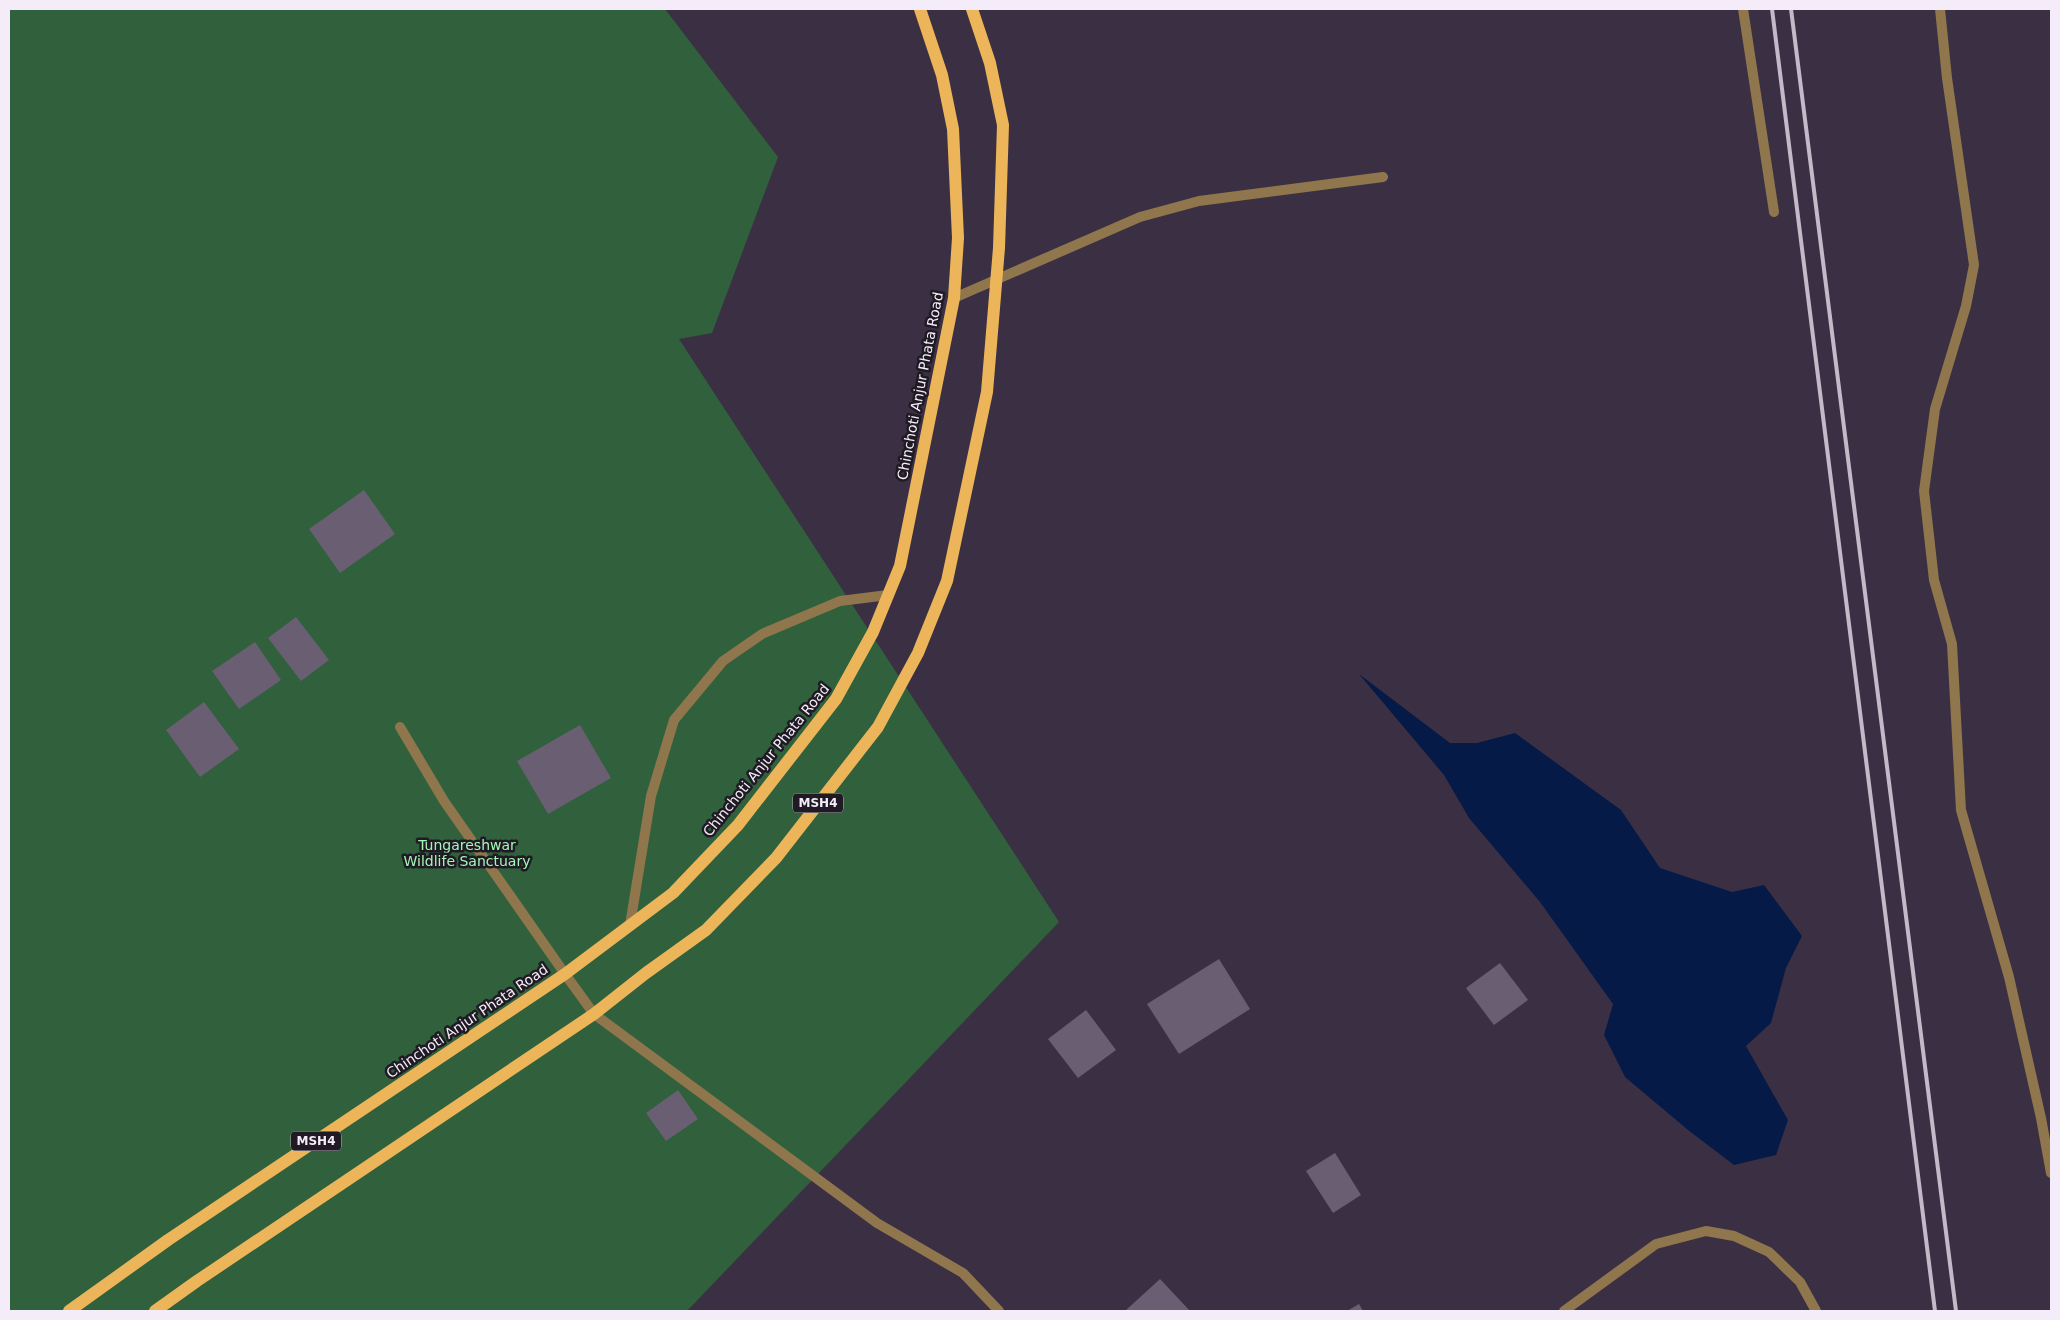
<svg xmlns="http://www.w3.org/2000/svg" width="2060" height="1320" viewBox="0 0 2060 1320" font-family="'DejaVu Sans',sans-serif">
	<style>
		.green { fill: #30603c }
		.water { fill: #061a47 }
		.building { fill: #6a5e73 }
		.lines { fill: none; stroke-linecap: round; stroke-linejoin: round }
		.service { stroke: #90764c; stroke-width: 10 }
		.minor { stroke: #90764c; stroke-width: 10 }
		.primary { stroke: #ecb559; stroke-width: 12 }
		.rail { stroke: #c2bac8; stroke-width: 4 }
		.labels { text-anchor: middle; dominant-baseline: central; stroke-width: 5; stroke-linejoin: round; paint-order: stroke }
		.shield { fill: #1f1a23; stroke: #b4aeb9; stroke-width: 1 }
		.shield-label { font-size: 12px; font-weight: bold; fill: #f4edf9 }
		.street-label { font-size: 14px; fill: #f4edf9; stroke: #1f1a23 }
		.park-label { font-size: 14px; fill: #a4f6b6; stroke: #1f1a23 }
	</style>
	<rect width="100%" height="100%" fill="#3b3043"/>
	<!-- green -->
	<path class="green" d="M9 9H665L778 157 712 333 679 339 1059 922 687 1311H9Z"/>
	<!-- water -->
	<path class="water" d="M1359 674 1450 743H1477L1515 733 1621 810 1660 868 1732 892 1764 885 1802 936 1786 968 1771 1023 1746 1046 1788 1120 1776 1155 1734 1165 1688 1130 1625 1077 1604 1035 1613 1004 1540 902 1469 818 1444 775Z"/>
	<!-- building -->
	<g class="building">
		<path d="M364 490 395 534 340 573 309 529Z"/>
		<path d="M296 617 329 660 301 681 268 638Z"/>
		<path d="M255 642 281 680 239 709 212 671Z"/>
		<path d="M204 702 239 749 200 777 166 730Z"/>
		<path d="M580 725 611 778 548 814 517 761Z"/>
		<path d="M1219 959 1250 1009 1179 1054 1147 1004Z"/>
		<path d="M1500 963 1528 1000 1494 1025 1466 988Z"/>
		<path d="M1086 1010 1116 1050 1078 1078 1048 1039Z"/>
		<path d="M678 1090 698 1119 666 1141 646 1113Z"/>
		<path d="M1335 1153 1361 1195 1333 1213 1306 1171Z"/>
		<path d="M1160 1279 1190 1311H1125Z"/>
		<path d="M1359 1304 1363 1311H1347Z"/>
	</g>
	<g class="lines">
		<!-- service -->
		<g class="service">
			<path d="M1743 9 1774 212"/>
			<path d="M954 298 1140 217 1199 201 1383 177"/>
			<path d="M400 727 444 801 565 974"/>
			<path d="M630 925 651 796 674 720 723 661 762 634 840 601 888 595"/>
		</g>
		<!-- minor -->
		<g class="minor">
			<path d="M1940 9 1947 78 1974 265 1966 306 1935 409 1924 491 1934 580 1952 644 1961 810 2009 977 2041 1118 2051 1173"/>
			<path d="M565 974 594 1014 877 1223 963 1273 999 1311"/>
			<path d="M1564 1311 1656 1244 1706 1231 1734 1236 1769 1252 1800 1282 1816 1311"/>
		</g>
		<!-- primary -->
		<g class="primary">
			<path d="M69 1311 168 1240 565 974 673 893 738 825 836 699 873 632 900 566 954 298 958 238 953 129 942 75 920 9"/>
			<path d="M155 1311 197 1281 594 1014 646 973 706 930 776 858 878 727 918 653 947 581 987 392 999 248 1003 125 990 63 972 9"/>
		</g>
		<!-- rail -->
		<g class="rail">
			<path d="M1772 9 1935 1311"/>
			<path d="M1791 9 1956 1311"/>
		</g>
	</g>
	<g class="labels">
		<!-- shield labels -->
		<g class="shield">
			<rect x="793" y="793.5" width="50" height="19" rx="4"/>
			<rect x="291" y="1131.5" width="50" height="19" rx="4"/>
		</g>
		<g class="shield-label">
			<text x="818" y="803">MSH4</text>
			<text x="316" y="1141">MSH4</text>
		</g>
		<!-- street labels -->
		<g class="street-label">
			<text transform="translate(920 386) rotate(-79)">Chinchoti Anjur Phata Road</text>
			<text transform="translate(766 760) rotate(-51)">Chinchoti Anjur Phata Road</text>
			<text transform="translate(467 1021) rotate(-34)">Chinchoti Anjur Phata Road</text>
		</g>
		<!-- park labels -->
		<g class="park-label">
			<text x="467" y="845">Tungareshwar<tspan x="467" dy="16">Wildlife Sanctuary</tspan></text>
		</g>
	</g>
	<!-- border -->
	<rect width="2060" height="1320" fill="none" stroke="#f4edf9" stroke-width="20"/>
</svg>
